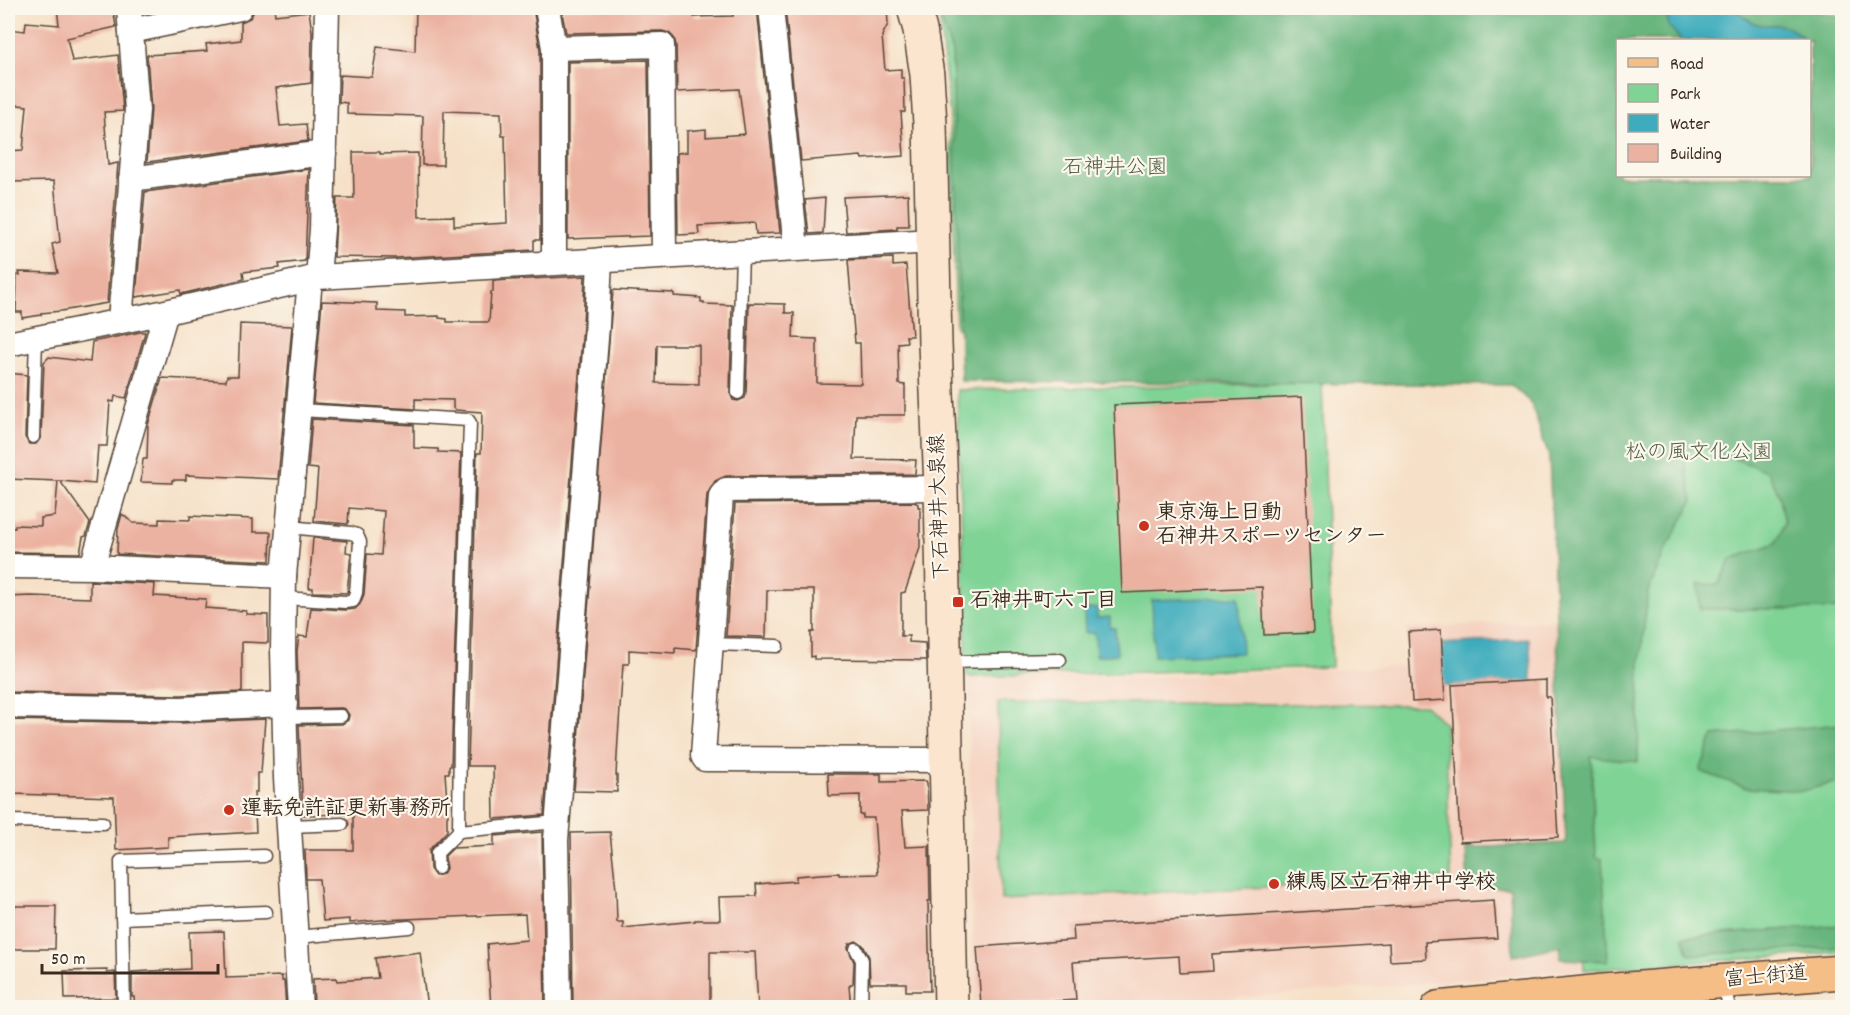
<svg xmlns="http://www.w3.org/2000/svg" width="1850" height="1015" viewBox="0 0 1850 1015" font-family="Dekko,'Klee One',sans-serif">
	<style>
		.built { fill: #f5d3c1 }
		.green { fill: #7fd395; stroke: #5d7e5a; stroke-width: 1.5; fill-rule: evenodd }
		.forest { fill: #67b57e; stroke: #51704e; stroke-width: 1.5 }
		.water { fill: #3eacbc; stroke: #3c6b6d; stroke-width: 1.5 }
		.building { fill: #ecb2a1; fill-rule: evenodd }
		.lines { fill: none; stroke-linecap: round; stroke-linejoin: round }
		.service-casing { stroke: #574538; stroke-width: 15 }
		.minor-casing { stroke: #574538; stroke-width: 27 }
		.secondary-casing { stroke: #574538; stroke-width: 36 }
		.primary-casing { stroke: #574538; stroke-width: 36 }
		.service { stroke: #fff; stroke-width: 12 }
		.minor { stroke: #fff; stroke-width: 24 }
		.secondary { stroke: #fbe5cf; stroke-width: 33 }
		.primary { stroke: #f6be87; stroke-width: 33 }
		.poi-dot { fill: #c8321e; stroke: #fbf7ec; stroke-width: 2 }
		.labels { text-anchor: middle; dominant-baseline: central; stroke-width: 4.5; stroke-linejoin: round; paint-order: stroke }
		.park-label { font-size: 21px; fill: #4f5d42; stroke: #fbf7ec }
		.street-label { font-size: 21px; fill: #3b2a1e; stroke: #fbf7ec }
		.poi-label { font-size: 21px; font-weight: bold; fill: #3b2a1e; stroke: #fbf7ec; text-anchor: start }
	</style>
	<rect width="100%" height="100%" fill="#fbf7ec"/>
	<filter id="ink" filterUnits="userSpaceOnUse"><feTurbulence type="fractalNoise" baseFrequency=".0167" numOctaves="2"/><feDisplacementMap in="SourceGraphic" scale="12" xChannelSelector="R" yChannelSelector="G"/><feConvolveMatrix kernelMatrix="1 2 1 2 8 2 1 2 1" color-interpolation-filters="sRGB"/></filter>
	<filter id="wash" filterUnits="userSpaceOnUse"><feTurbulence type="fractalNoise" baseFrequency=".008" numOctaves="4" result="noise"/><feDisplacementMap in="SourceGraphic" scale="24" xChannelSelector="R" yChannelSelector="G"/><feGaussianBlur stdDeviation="1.35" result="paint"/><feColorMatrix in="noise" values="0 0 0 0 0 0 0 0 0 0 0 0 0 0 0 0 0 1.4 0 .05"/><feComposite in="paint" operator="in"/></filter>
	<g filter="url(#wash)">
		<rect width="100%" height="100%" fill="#f6e1c8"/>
		<!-- built -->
		<path class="built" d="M1563 620 1582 970 1124 1007H974L968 678 1182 676 1408 666 1406 628Z"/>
		<!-- green -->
		<g class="green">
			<path d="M936 8H1842V952L1584 970 1549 340 967 335 956 327 950 114 939 16ZM1618 40H1810V176H1618Z"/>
			<path d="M1322 383 1332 667 967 677 957 390Z"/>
			<path d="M998 702 1425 705 1445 724 1451 878 1001 900Z"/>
		</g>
		<!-- forest -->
		<g class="forest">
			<path d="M937 8H1665L1669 26 1681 40H1618V176H1810V40H1804L1802 36 1775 25 1766 26 1755 24 1735 10 1736 8H1768L1779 11 1790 8H1804L1842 19V609H1700L1698 584 1718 585 1731 559 1776 543 1785 522 1779 494 1767 471 1696 444 1683 454 1693 501 1665 551 1648 592 1640 662 1638 762 1591 756 1596 857 1602 859 1608 961 1560 959 1561 946 1513 956 1510 888 1468 886 1466 848 1566 843 1549 457 1531 403 1511 385 961 381 952 53Z"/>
			<path d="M1842 724V781L1802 791 1746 788 1700 771 1713 736Z"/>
			<path d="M1842 925V947L1689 955 1683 937Z"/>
		</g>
		<!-- water -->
		<g class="water">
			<path d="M1665 8H1736L1735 10C1742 14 1748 21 1756 24 1763 27 1768 24 1775 25 1785 25 1799 32 1804 40H1681L1669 26Z"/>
			<path d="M1239 597 1242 653 1154 656 1152 600Z"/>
			<path d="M1097 608V618L1110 617V628H1115L1117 654 1096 656 1095 633H1085L1084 609Z"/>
			<path d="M1529 639 1532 681 1444 686 1441 644Z"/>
		</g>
		<g id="blocks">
			<!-- building -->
			<g class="building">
				<path d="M57 8H113L116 27 67 38 72 61 118 55 123 111 104 112 108 165 118 163 107 303 61 311 41 313V315L22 318V312H16L17 275H20L19 272 58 273 52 244 60 242 54 181 8 182V151L23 150 27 106 8 104V29L25 31 26 22 59 25Z"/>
				<path d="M254 8H274L275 15 309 11 312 32 311 83 276 88 280 126 306 124 308 141 147 162 151 109 147 55 207 51 206 44 241 40V22L250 18 253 13Z"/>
				<path d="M416 8H533L540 49V240H534V250L395 258 334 257 337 198H354L353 152H380V154L418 153 419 217 454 216V226L507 223 505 136H502L501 113 444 111 443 165H422L423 116 347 114V103L339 102 340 75 372 77 377 47 415 51Z"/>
				<path d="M561 8H659V12L693 11 694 17 733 16 732 8H757L780 233 756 234 755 223 698 226 699 234 678 235 677 153 687 152V131L706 129V137L745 134 739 89 677 92 676 45 674 38 669 33 662 31 566 33Z"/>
				<path d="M785 8H887L888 24 882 36 885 70 901 69V78H904L905 112H901L904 156 862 159 861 156 801 161Z"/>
				<path d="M648 60 650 236 568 239V62Z"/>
				<path d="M309 169 305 261 279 264 280 268 243 272 244 279 181 294 180 290 136 297 145 192Z"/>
				<path d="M908 194 909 226H897V229L846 232 843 197Z"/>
				<path d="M825 198 823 233 809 234 805 200Z"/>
				<path d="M893 258V266L906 265 912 336H906L907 342 898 343 899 384 905 385V415H856L854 459 916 460 915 474 726 476 715 481 707 495 696 650 675 648V653L629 650V664H623L618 738 616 775H617V792L574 791 613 290 674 293V296L701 298V302H704V304L732 305 730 393 733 400 738 401 745 398 746 393 749 303 785 304V313H794L793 338 817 339V383L861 384 860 343H855L848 260ZM657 345H699V384L656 383Z"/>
				<path d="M585 276 583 325 544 815 494 819 493 766H468L477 453H481L482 412 455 410 453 408V400L415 399V409L313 403 322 301 377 303V311L405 312V317L439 316V318L447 319V322H489L491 292H493V281Z"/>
				<path d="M240 324 292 326 278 479 186 475V480H172V483L141 482 143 459H147L148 425 162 378 226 381 227 376H238Z"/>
				<path d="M140 332H145L144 336 126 398 115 396 114 402 110 401 107 446H98L95 484 60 481 90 523 86 536 83 537 80 553 8 552V528H15V525L41 526V518L55 516 58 481 8 479V373L27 375 25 437 29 444H36L41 437 44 362 49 357 90 362 92 342Z"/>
				<path d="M1302 397 1313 633 1264 635 1262 587 1122 593 1114 405Z"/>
				<path d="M312 419 414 425V448L438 449V452L461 453 451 766H449V773H445L448 816H447V831L429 850 430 869 435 876 443 874 446 868 445 856 453 848 494 846V836L542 832 545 1008H491L487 944 527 940 525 914 381 920 350 923V919L323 921 319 879H306L305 850H353V814L303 815 299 725 342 724 348 720 349 715 345 709 341 708 299 709 297 651 299 636 307 637 311 608 346 610 355 609 360 604 364 594 367 554 381 555 384 511 349 508 348 524 314 521 318 469 308 468Z"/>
				<path d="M914 502 918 504V507H920V548L905 592 901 593V636H909V642L925 643 926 660 814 659V656L811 657V632H814V590H767L766 637 726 636 735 504Z"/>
				<path d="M122 514 133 523 159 524V519L190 520V516L253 519V532H271L270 561 117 554 118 529Z"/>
				<path d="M313 538 347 541 346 552 351 553 347 593 313 592V588H309Z"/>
				<path d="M90 581 155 584 154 596 206 599 205 608 246 611V614L268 615V643L242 642V692L181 695 8 692V597L31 596 90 598Z"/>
				<path d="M1441 630 1445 700 1412 702 1408 632Z"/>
				<path d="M1546 680V697H1550L1558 837 1460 842 1452 685Z"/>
				<path d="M265 719 261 773H257V792H254L256 832 168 837V847L116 850 114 797 12 794V790H10L11 772H8V720L181 723Z"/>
				<path d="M828 774H881V782L926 781 927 783 928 810 902 811 905 847 929 846 930 901H928L930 991H906V983H870L869 957 863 945 856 941 849 944 848 948 854 962 853 983 849 986 851 1008H758L755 952H710V1008H573L571 833 610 832 616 890 617 922H623V928L695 921V920H720L719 897 757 896 756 884 796 881V876L821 874 839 873V875L878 874 874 818H863V815H860V795L829 796Z"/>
				<path d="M1494 900 1497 938 1425 942 1426 959 1390 961 1389 943 1212 954 1213 971 1180 973 1179 956 1073 962 1076 1000 981 1006 977 947 1074 940 1073 926Z"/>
				<path d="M8 906H56L55 949H8Z"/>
				<path d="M224 931 226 978 282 976V981H284L286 1008H135L134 997H132V972L190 969 189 932Z"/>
				<path d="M420 952 427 1008H314L313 979 336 978 337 981 378 978 375 958Z"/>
				<path d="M107 970V973L115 972 116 998 65 999 64 971Z"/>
			</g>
		</g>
	</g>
	<g filter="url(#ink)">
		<use href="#blocks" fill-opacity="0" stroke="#574538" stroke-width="1.5"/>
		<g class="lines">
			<defs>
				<g id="service">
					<path d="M738 393 742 252"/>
					<path d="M300 410 468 420 470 423 460 731 459 831 557 822"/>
					<path d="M33 437 36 338"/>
					<path d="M284 598 345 602 353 601 356 593 360 542 357 535 351 533 289 527"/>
					<path d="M710 644 777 646"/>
					<path d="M946 662 1060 660"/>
					<path d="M285 717 341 716"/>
					<path d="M8 821 103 823"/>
					<path d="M289 826 342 824"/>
					<path d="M438 868 437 853 459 831"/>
					<path d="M122 918 266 912"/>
					<path d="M296 937 409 927"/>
					<path d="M856 949 862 960 861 1008"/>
					<path d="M1724 983 1729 1008"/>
					<path d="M124 1008 121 861 264 856"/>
				</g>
				<g id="minor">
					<path d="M547 8 554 48V262"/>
					<path d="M771 8 796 248"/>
					<path d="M131 31 240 8"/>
					<path d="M554 48 662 45 664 256"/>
					<path d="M131 179 324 153"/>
					<path d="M318 277 322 229 327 8"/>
					<path d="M120 321 137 110 129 8"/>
					<path d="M8 344 166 312 318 277 933 241"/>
					<path d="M941 488 726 490 721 496 703 756 705 759 947 760"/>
					<path d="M8 566 92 567 284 576"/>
					<path d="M92 567 166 312"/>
					<path d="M8 706 181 709 285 704"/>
					<path d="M300 1008 286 778 283 650 284 576 310 279"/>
					<path d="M559 1008 556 840 597 326 600 260"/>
				</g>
				<path id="secondary" d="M914 8 920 30 927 75 930 124 935 344 941 488 951 1008"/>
				<path id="primary" d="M1438 1008 1603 991 1842 972"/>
			</defs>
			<!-- service casing -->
			<use href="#service" class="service-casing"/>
			<!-- minor casing -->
			<use href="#minor" class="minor-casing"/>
			<!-- secondary casing -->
			<use href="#secondary" class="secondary-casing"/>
			<!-- primary casing -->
			<use href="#primary" class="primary-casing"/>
			<!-- service -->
			<use href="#service" class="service"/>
			<!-- minor -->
			<use href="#minor" class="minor"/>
			<!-- secondary -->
			<use href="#secondary" class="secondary"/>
			<!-- primary -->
			<use href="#primary" class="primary"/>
		</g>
	</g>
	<!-- markers -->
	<g class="poi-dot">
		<circle cx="1144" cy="526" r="6"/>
		<rect x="952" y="596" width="12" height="12" rx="3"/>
		<circle cx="229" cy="810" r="6"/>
		<circle cx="1274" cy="884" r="6"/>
	</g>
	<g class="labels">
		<!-- park labels -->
		<g class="park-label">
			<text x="1115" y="169">石神井公園</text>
			<text x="1699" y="454">松の風文化公園</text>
		</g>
		<!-- street labels -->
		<g class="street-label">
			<text transform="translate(941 507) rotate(-92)">下石神井大泉線</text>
			<text transform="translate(1766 978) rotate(-5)">富士街道</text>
		</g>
		<!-- poi labels -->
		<g class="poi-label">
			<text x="1156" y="514">東京海上日動<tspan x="1156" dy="24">石神井スポーツセンター</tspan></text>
			<text x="970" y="602">石神井町六丁目</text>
			<text x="241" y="810">運転免許証更新事務所</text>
			<text x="1286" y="884">練馬区立石神井中学校</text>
		</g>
	</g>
	<!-- margin -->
	<rect width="1850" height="1015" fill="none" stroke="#fbf7ec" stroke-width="30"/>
	<!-- legend -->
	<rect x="1616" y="39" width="195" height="138" fill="#fbf7ec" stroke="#aea59a" stroke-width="1.5"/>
	<rect x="1628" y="58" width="30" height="9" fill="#f6be87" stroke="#aea59a" stroke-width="1.5"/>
	<text x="1670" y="69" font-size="18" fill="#3b2a1e">Road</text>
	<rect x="1628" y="84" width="30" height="18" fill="#7fd395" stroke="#aea59a" stroke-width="1.5"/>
	<text x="1670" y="99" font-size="18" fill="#3b2a1e">Park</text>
	<rect x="1628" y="114" width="30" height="18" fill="#3eacbc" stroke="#aea59a" stroke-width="1.5"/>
	<text x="1670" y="129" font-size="18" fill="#3b2a1e">Water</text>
	<rect x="1628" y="144" width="30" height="18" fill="#ecb2a1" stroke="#aea59a" stroke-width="1.5"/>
	<text x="1670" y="159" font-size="18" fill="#3b2a1e">Building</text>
	<!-- scale -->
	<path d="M42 964v9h176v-9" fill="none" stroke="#3b2a1e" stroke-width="3"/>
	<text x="51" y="964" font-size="18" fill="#3b2a1e" stroke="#fbf7ec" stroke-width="4.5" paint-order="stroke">50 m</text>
</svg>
